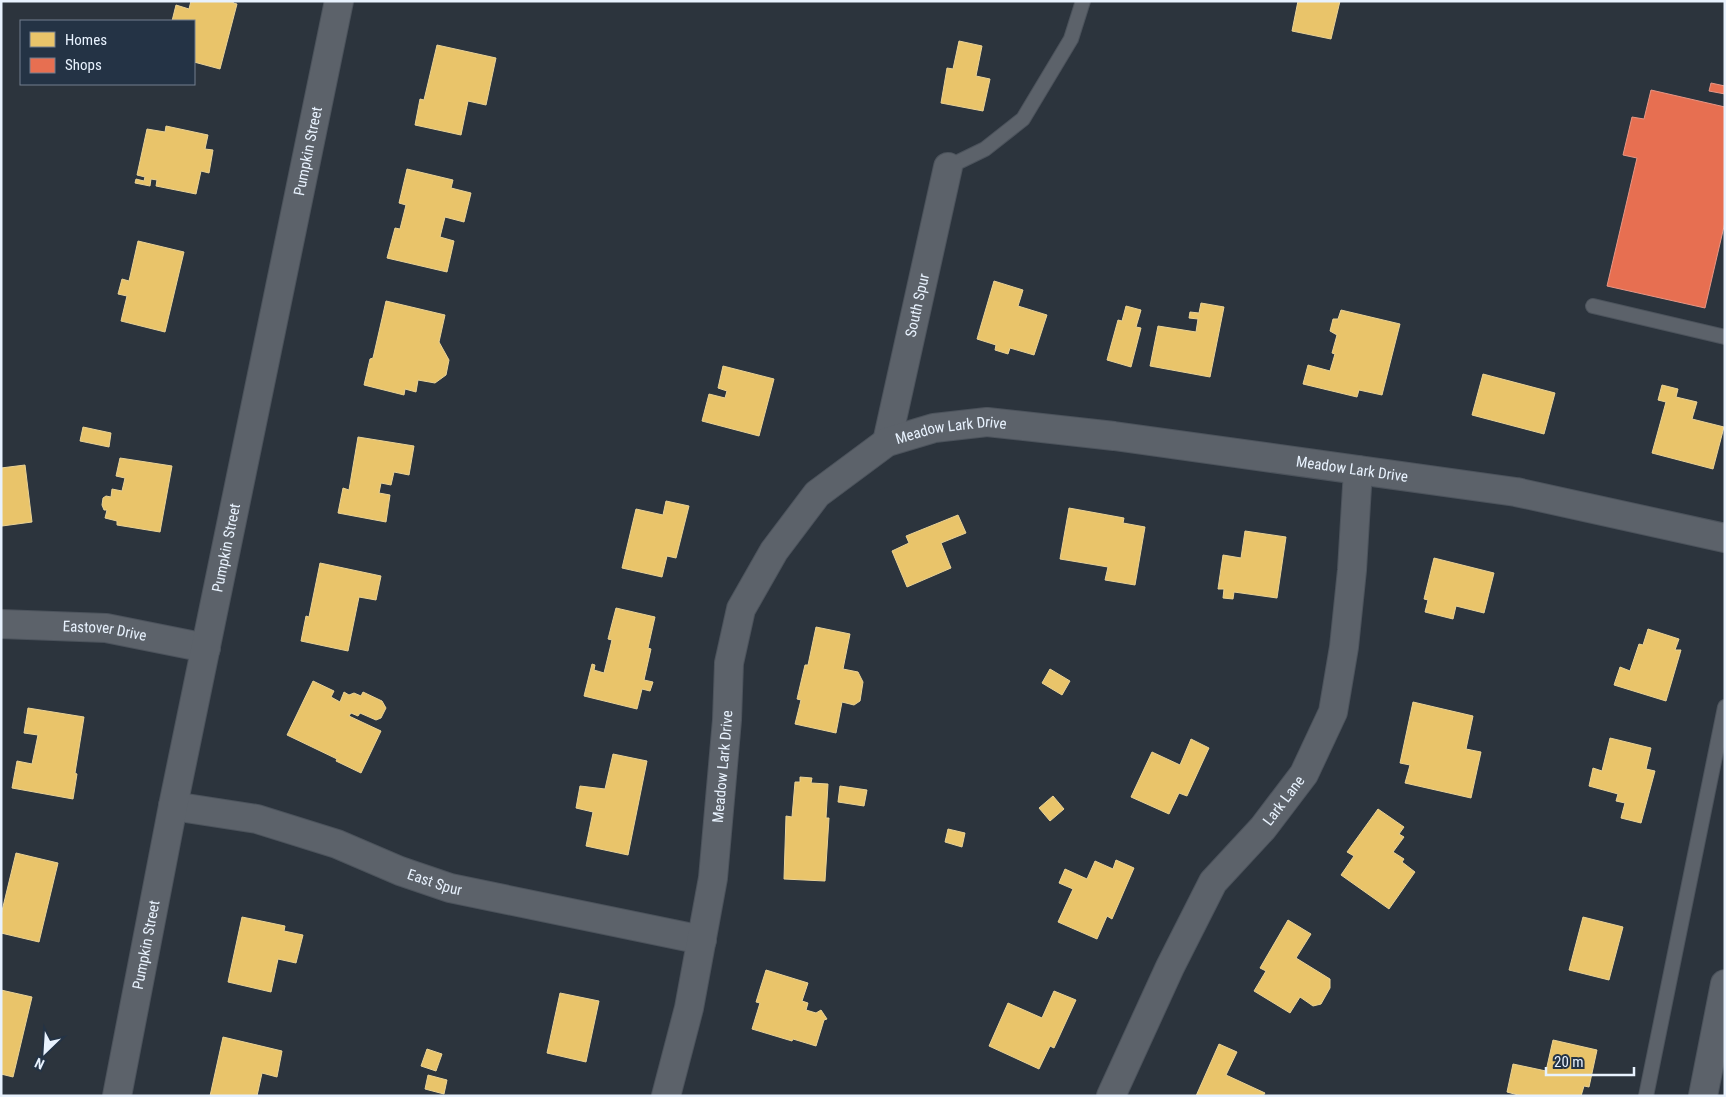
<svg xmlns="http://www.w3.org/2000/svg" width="1726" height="1097" viewBox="0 0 1726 1097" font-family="'Roboto Condensed',sans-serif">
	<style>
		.homes { fill: #e9c46a; stroke: #e9d296 }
		.shops { fill: #e76f51; stroke: #e79685 }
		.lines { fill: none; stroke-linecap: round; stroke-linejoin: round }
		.service-casing { stroke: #4c535c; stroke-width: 16 }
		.minor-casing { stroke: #4c535c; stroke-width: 30 }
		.secondary-casing { stroke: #4c535c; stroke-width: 30 }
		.service { stroke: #5c626a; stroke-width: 14 }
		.minor { stroke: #5c626a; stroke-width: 28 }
		.secondary { stroke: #5c626a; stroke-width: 28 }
		.labels { text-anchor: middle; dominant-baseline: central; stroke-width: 5; stroke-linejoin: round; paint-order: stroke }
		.street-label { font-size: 15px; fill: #e8f2fe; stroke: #243345 }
	</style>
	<rect width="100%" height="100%" fill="#2c343d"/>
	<!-- homes -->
	<g class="homes">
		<path d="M191 1H234L233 3 237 4 220 69 194 62V21H172L176 5 189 9Z"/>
		<path d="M1298 1H1340L1331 39 1292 31Z"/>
		<path d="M959 41 982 46 976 76 990 79 983 111 941 103 947 68 953 69Z"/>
		<path d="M437 45 496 58 486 105 468 101 461 135 415 125 420 99 424 100Z"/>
		<path d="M166 126 208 135 205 149 213 150 209 173 201 171 196 194 156 186 157 180 151 179 150 186 135 183 136 179 144 181 145 177 137 175 147 129 165 132Z"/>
		<path d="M407 169 453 180 451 188 471 193 464 222 445 217 440 237 454 241 447 272 387 258 395 228 400 229 406 205 399 203Z"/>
		<path d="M138 241 184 252 165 332 121 321 127 296 118 294 122 279 129 281Z"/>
		<path d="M994 281 1023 290 1018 306 1047 315 1034 355 1010 348 1008 354 995 350 996 345 977 339Z"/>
		<path d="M386 301 445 315 439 342 449 360 446 375 435 383 418 380 416 392 405 389 404 395 364 385 370 359 373 358Z"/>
		<path d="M1201 303 1224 307 1210 377 1150 366 1158 326 1196 332 1198 319 1189 318 1190 312 1199 313Z"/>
		<path d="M1126 306 1141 310 1136 327 1141 328 1131 367 1107 360 1118 320 1122 321Z"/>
		<path d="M1341 310 1400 324 1382 395 1359 390 1357 397 1303 384 1308 365 1330 371 1335 354 1332 353 1337 335 1330 331 1333 319H1338Z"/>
		<path d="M723 366 774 379 759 436 702 421 709 394 725 398 727 391 718 388Z"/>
		<path d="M1483 374 1555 393 1544 434 1472 415Z"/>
		<path d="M1662 385 1678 389 1676 397 1697 402 1692 419 1724 427 1713 469 1652 453 1666 402 1658 400Z"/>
		<path d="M83 427 111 433 109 447 80 441Z"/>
		<path d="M358 437 414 446 409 475 394 472 391 485 381 483 379 493 390 495 386 522 338 513 343 488 349 490Z"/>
		<path d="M120 458 172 466 160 532 117 525V521L105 518 107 510H104L102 505 103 498 106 496 111 497 112 489 122 491 125 478 116 476Z"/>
		<path d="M25 465 32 522 2 526 1 468Z"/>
		<path d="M666 501 689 506 676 558 667 556 662 577 622 568 636 509 663 515Z"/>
		<path d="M1069 508 1124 518 1123 523 1145 527 1135 585 1105 580 1108 567 1060 559Z"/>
		<path d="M958 515 966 533 941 543 951 568 907 587 892 551 909 543 906 536Z"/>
		<path d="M1245 531 1286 537 1277 598 1234 592 1233 599 1223 598 1224 589H1218L1223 555 1241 558Z"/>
		<path d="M1434 558 1494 573 1484 613 1456 606 1453 619 1425 612 1428 600 1424 599Z"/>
		<path d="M320 563 381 576 376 600 359 597 348 651 301 641 306 616 309 617Z"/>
		<path d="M616 608 655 617 648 648 651 649 644 680 653 682 650 691 642 689 637 709 584 696 592 664 595 665 594 670 604 673 612 640 608 639Z"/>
		<path d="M816 627 850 634 843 669 858 672 863 682 860 701 854 705 842 702 836 733 795 724 801 700 797 699 805 665H808Z"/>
		<path d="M1648 629 1679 639 1675 650H1681L1666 701 1614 685 1620 667 1630 671 1639 644 1643 645Z"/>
		<path d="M1050 669 1070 681 1062 695 1042 683Z"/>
		<path d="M313 681 334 691 331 697 340 702 344 692 349 695 354 693 361 696 363 692 382 701 386 708 381 718 376 720 360 713 358 716 351 713 349 716 381 731 361 773 336 761 337 759 287 735Z"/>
		<path d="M1413 702 1473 716 1466 749 1481 752 1471 798 1405 783 1410 765 1400 763Z"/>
		<path d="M28 708 84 717 75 773 77 774 73 799 12 788 17 761 32 764 38 735 24 733Z"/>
		<path d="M1610 738 1651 748 1646 769 1655 771 1641 823 1621 818 1625 803 1616 801 1618 794 1589 786 1593 768 1602 771Z"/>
		<path d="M1191 739 1209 748 1187 796 1179 793 1169 814 1131 797 1152 752 1180 765Z"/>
		<path d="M613 754 647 761 628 855 586 846 593 812 576 808 580 786 605 789Z"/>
		<path d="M800 777 812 778 811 783 828 784 826 818H829L825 881 784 879 786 816 792 817 795 782H800Z"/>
		<path d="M840 786 867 790 864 806 838 802Z"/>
		<path d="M1053 796 1064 809 1050 821 1039 808Z"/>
		<path d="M1378 809 1404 827 1399 834 1404 837 1393 852 1404 859 1402 862 1415 872 1389 909 1341 875 1354 856 1347 852Z"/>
		<path d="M948 829 965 833 962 847 945 842Z"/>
		<path d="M16 853 58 863 39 942 1 933V915Z"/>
		<path d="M1116 860 1134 868 1112 919 1107 916 1097 939 1058 922 1073 889 1059 883 1065 869 1087 879 1095 861 1113 869Z"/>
		<path d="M242 917 285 926 284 931 303 935 296 963 278 959 271 992 228 982Z"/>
		<path d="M1583 917 1623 927 1609 980 1569 970Z"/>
		<path d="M1288 920 1311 934 1296 958 1330 979V988L1321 1004 1313 1006 1300 997 1290 1013 1254 991 1266 971 1260 968Z"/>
		<path d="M766 970 808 983 802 1001 808 1003 806 1010 816 1013 821 1010 827 1019 824 1020 816 1046 793 1039 792 1041 752 1029 760 1003 756 1002Z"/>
		<path d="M1 990 32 997 13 1077 1 1074Z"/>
		<path d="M1054 991 1076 1000 1054 1048 1050 1046 1039 1069 989 1046 1008 1003 1042 1018Z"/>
		<path d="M560 993 599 1001 586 1062 547 1053Z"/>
		<path d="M223 1037 282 1051 277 1077 262 1073 257 1096H210Z"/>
		<path d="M1553 1040 1597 1050 1589 1087 1584 1086 1581 1096H1522L1507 1092 1513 1064 1546 1071Z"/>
		<path d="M1219 1044 1237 1052 1226 1075 1265 1093 1263 1096H1196Z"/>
		<path d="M427 1049 442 1054 436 1071 421 1066Z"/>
		<path d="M428 1075 447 1080 444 1094 425 1089Z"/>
	</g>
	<!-- shops -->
	<g class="shops">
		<path d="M1711 83 1725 86V94L1709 91Z"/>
		<path d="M1651 90 1725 107V222L1705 308 1607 286 1637 158 1623 155 1632 117 1644 119Z"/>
	</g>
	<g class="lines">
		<defs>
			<g id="service">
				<path d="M948 167 985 149 1023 119 1071 39 1083 1"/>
				<path d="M1593 306 1725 337"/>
				<path d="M1646 1096 1725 707"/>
			</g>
			<g id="minor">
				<path id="s1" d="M887 442 948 167"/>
				<path id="s2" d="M1 624 106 628 206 648"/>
				<path id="s3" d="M173 806 257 819 337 844 400 871 450 888 702 940"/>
				<path id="s4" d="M117 1096 173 806 339 1"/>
				<path id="s5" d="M666 1096 689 1008 713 878 727 720 729 663 741 609 774 551 817 494 887 442 934 428 987 422 1114 436 1516 492 1725 538"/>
				<path id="s6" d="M1111 1096 1170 967 1213 882 1263 828 1304 774 1333 712 1344 647 1352 570 1358 470"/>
			</g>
			<path id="secondary" d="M1703 1096 1725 984"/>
		</defs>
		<!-- service casing -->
		<use href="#service" class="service-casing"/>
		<!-- minor casing -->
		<use href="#minor" class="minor-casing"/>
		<!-- secondary casing -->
		<use href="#secondary" class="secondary-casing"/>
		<!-- service -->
		<use href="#service" class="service"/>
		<!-- minor -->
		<use href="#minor" class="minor"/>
		<!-- secondary -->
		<use href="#secondary" class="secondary"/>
	</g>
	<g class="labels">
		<!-- street labels -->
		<g class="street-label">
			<text stroke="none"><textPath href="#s4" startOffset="964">Pumpkin Street</textPath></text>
			<text stroke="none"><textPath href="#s1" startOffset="140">South Spur</textPath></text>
			<text stroke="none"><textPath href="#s5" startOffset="785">Meadow Lark Drive</textPath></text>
			<text stroke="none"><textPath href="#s5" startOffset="1190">Meadow Lark Drive</textPath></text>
			<text stroke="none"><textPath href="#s4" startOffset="559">Pumpkin Street</textPath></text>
			<text stroke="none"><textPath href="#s2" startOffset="104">Eastover Drive</textPath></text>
			<text stroke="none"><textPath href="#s5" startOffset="335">Meadow Lark Drive</textPath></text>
			<text stroke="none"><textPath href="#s6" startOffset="345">Lark Lane</textPath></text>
			<text stroke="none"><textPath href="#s3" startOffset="274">East Spur</textPath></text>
			<text stroke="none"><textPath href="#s4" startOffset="154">Pumpkin Street</textPath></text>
		</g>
	</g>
	<!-- border -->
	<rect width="1726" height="1097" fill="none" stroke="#e8f2fe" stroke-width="5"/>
	<!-- legend -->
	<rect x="20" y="20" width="175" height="65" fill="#243345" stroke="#727f8f"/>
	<rect x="30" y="32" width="25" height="15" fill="#e9c46a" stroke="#727f8f"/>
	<text x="65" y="45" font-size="15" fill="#e8f2fe">Homes</text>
	<rect x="30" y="58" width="25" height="15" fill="#e76f51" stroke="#727f8f"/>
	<text x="65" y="70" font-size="15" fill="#e8f2fe">Shops</text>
	<!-- north arrow -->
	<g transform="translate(45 1052) rotate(205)" stroke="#243345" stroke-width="4" paint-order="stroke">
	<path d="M0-4L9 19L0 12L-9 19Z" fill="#e8f2fe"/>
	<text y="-8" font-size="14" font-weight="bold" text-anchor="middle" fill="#e8f2fe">N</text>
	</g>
	<!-- scale -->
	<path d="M1546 1067v8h88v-8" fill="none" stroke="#e8f2fe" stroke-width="2.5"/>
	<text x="1554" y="1067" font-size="15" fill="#e8f2fe" stroke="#243345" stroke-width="4" paint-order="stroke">20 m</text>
</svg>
